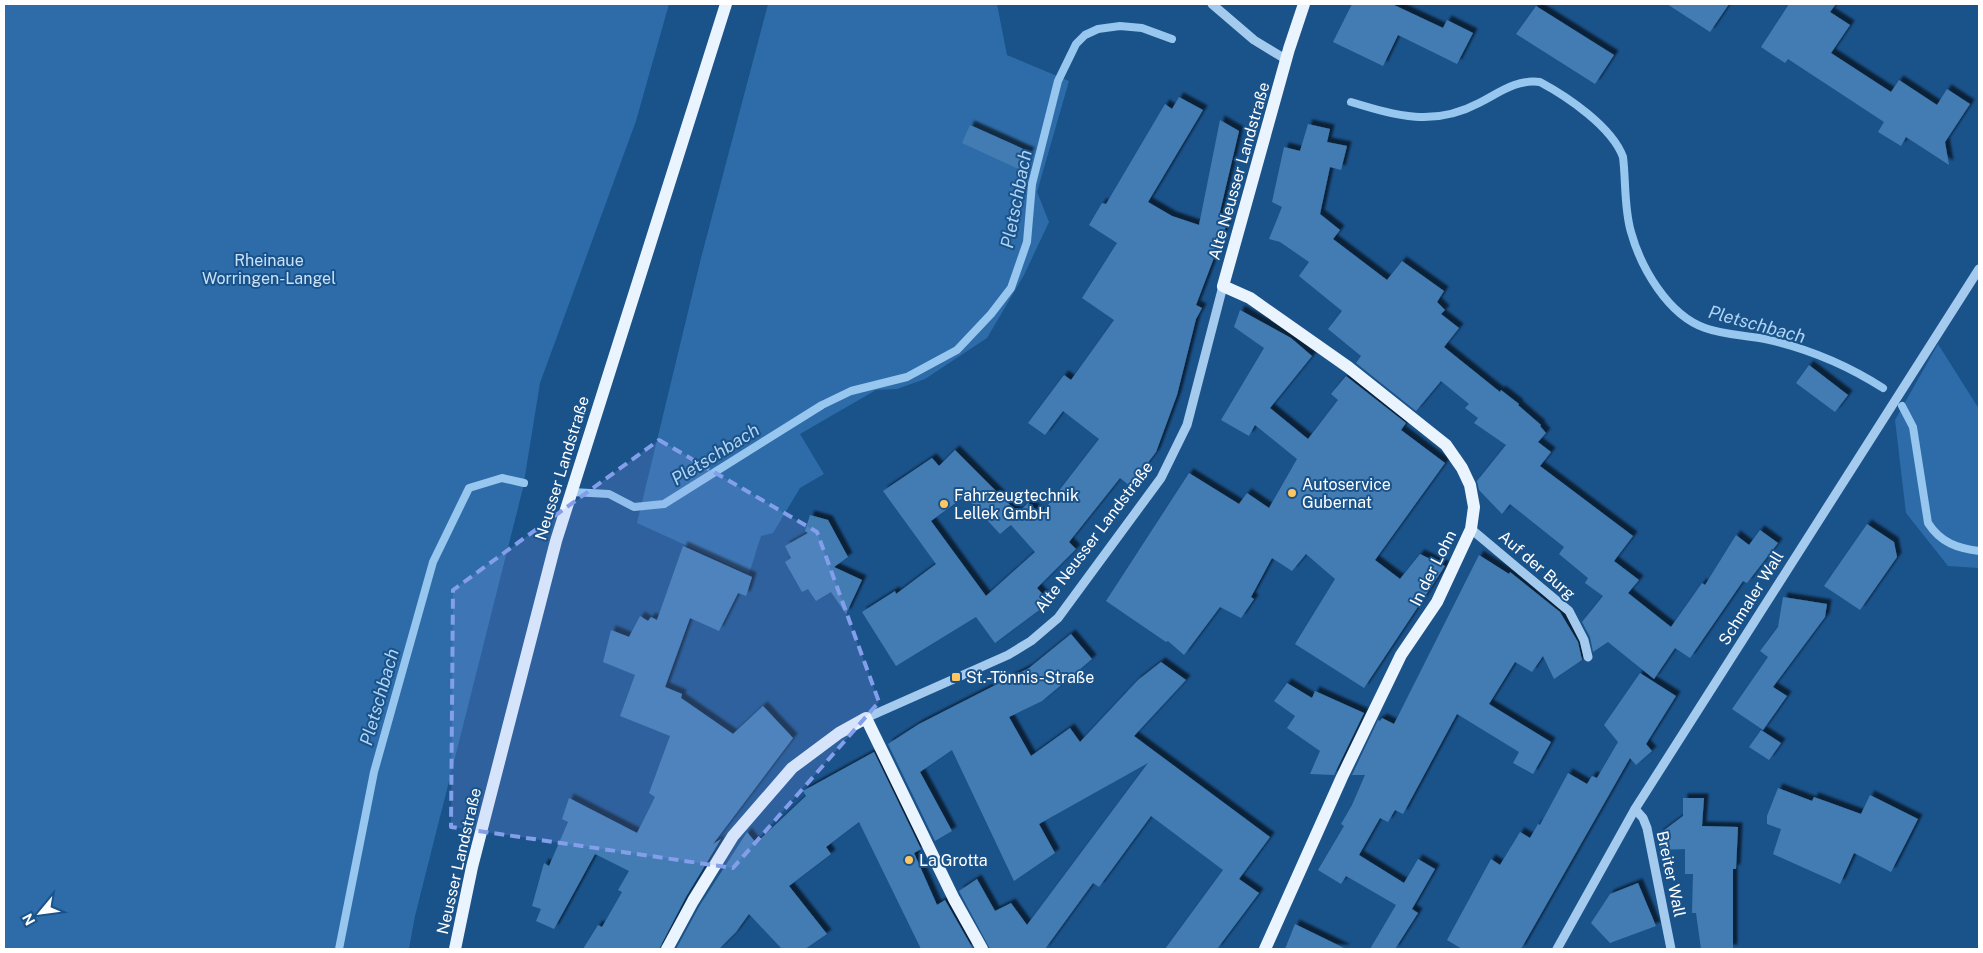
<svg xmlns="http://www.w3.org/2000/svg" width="1983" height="953" viewBox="0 0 1983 953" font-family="'Public Sans',sans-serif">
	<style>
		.green { fill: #2d6ca8 }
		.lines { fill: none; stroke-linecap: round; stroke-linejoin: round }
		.stream { stroke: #97c6ef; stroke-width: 8 }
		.building { fill: #427cb3; fill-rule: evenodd; filter: url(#shadow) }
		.minor { stroke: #a4caed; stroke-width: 9 }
		.major { stroke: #eaf4ff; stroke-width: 12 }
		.marked { fill: #839eea; fill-opacity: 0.2; stroke: #839eea; stroke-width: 4; stroke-dasharray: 10 6; stroke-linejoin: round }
		.poi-dot { fill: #ffc660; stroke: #1a528a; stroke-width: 2 }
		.labels { text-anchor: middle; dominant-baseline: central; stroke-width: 4; stroke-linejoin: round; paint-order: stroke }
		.street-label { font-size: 16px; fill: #fff; stroke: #1a528a }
		.park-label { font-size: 16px; fill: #c9e2fa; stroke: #1a528a }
		.poi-label { font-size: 16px; fill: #fff; stroke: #1a528a; text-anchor: start }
		.water-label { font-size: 18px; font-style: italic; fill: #b0d4f4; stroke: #1a528a }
	</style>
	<defs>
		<filter id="shadow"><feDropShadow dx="4.5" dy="-4.5" stdDeviation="1" flood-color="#0009"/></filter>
	</defs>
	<rect width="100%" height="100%" fill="#1a528a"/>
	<!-- green -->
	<g class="green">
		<path d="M4 4H669L636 121 540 383 523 488 415 916 409 949H4Z"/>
		<path d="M768 4H997L1007 55 1069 81 1037 192 1049 222 1024 275 987 338 925 379 897 389 876 390 800 434 824 474 800 488 773 533 761 536 749 574 637 523 701 258Z"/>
		<path d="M1938 344 1979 409V568L1948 566 1906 513 1895 420Z"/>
	</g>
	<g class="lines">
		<!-- stream -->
		<g class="stream">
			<path d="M1351 102C1397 116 1434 127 1479 103 1499 93 1516 79 1540 82 1568 97 1612 127 1623 157 1626 181 1624 209 1631 232 1641 268 1668 315 1705 328 1724 335 1745 335 1765 339 1806 348 1847 365 1883 388"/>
			<path d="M1902 406 1913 427 1928 523C1941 543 1957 548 1979 551"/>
			<path d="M572 492 609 494 634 507 664 504 822 405 851 391 907 377 957 350 991 314 1011 288 1027 242 1032 184 1058 81 1076 44 1085 35 1098 29 1120 26 1142 28 1172 39"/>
			<path d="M339 949 374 772 433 562 469 488 502 478 524 483"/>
		</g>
	</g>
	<!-- building -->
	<g class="building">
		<path d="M1352 4H1392L1443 28 1447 20 1473 33 1457 64 1398 35 1383 66 1333 42Z"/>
		<path d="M1667 4H1729L1710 32Z"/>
		<path d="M1789 4H1836L1830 12 1850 25 1831 53 1891 92 1899 80 1937 105 1947 89 1970 104 1945 142 1949 165 1906 137 1901 146 1878 132 1884 122 1788 59 1785 63 1761 47Z"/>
		<path d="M1536 6 1614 55 1595 84 1516 34Z"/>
		<path d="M1179 97 1203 110 1148 202 1172 216 1199 225 1220 120 1239 131 1219 216 1228 221 1196 305 1202 308 1196 319 1177 395 1156 452 1130 486 1120 478 1069 542 1076 549 1037 588 1050 602 995 643 976 617 896 666 862 612 895 591 896 594 936 564 883 491 932 458 939 466 955 450 1018 513 1028 503 1041 514 1099 439 1063 411 1045 435 1028 423 1064 375 1071 380 1114 320 1082 298 1117 243 1089 225 1102 203 1106 204 1165 104 1172 109ZM965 496 1000 534 1011 525 1035 552 986 596 931 521Z"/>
		<path d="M1308 124 1330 129 1327 142 1347 146 1341 170 1330 167 1320 214 1340 230 1333 239 1387 280 1402 261 1444 291 1437 302 1445 310 1441 314 1459 328 1444 347 1500 392 1501 390 1519 404 1518 405 1541 425 1540 426 1546 433 1538 442 1551 452 1540 466 1633 536 1614 561 1639 580 1628 593 1671 627 1702 583 1705 585 1736 535 1749 545 1760 530 1778 543 1747 583 1743 581 1690 658 1675 648 1654 679 1608 642 1593 652 1590 637 1582 622 1603 596 1585 583 1588 578 1559 554 1564 547 1510 504 1502 514 1479 490 1477 481 1506 445 1474 423 1478 418 1465 408 1469 404 1441 381 1416 411 1356 363 1361 356 1328 329 1342 311 1299 276 1309 262 1280 242 1269 239 1282 207 1272 202 1284 147 1300 151Z"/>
		<path d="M970 125 1030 152 1021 170 962 143Z"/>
		<path d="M1240 310 1291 338 1312 356 1270 408 1308 439 1338 400 1331 394 1346 376 1406 423 1401 430 1445 463 1375 560 1400 579 1420 554 1445 566 1364 688 1295 644 1335 579 1306 554 1292 571 1272 558 1251 597 1254 599 1241 618 1220 607 1184 655 1168 641 1166 642 1106 601 1189 473 1239 504 1247 493 1269 508 1297 459 1255 425 1249 436 1221 420 1264 348 1234 327Z"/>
		<path d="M1809 365 1848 395 1835 412 1796 383Z"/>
		<path d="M810 515 828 520 848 557 834 567 862 580 846 614 831 592 816 601 808 589 802 592 785 562 791 558 785 546 808 533 805 531Z"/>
		<path d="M1867 524 1894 542 1897 557 1860 610 1824 586Z"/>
		<path d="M683 546 752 577 746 596 738 593 719 631 690 618 665 687 682 694 681 698 733 734 763 706 793 738 713 844 721 839 686 897 659 949H583L598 925 602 927 622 892 618 890 629 871 595 854 554 929 536 921 541 909 532 906 544 863 549 866 568 822 562 819 569 798 637 833 655 797 649 793 670 736 620 716 635 675 603 662 611 630 629 637 640 616 648 621 651 617 657 620Z"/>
		<path d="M1479 555 1509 574 1510 572 1560 612 1578 642 1582 660 1554 679 1543 656 1532 672 1515 662 1489 704 1551 742 1533 774 1513 763 1519 752 1457 714 1403 814 1395 810 1388 822 1380 818 1359 855 1404 883 1418 859 1435 869 1412 909 1418 913 1395 949H1370L1396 905 1346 876 1341 884 1318 870 1344 826 1341 824 1352 805 1365 775H1352L1378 720 1380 721 1382 718 1394 724Z"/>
		<path d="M1783 597 1827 604 1825 617 1773 687 1787 696 1763 730 1732 709 1768 657 1760 651 1778 627Z"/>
		<path d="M1071 634 1092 659 1042 701 1009 717 1031 756 1070 728 1080 742 1138 680 1161 662 1186 680 1134 736 1270 837 1239 879 1259 893 1217 949H1165L1223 870 1151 816 1099 887 1093 883 1045 949H990L959 891 977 879 995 911 1011 903 1027 925 1148 763 1039 824 1055 853 1014 881 952 750 920 772 952 831 935 841 888 744 919 724 1029 668Z"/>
		<path d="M1640 673 1676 696 1646 744 1652 751 1636 765 1630 758 1521 949H1462L1447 940 1491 859 1500 865 1520 832 1530 838 1538 824 1540 825 1568 773 1587 784 1592 776 1597 778 1618 742 1604 725Z"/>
		<path d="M1287 683 1312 698 1315 691 1364 713 1334 775 1310 774 1320 751 1287 728 1295 716 1274 701Z"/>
		<path d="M1761 730 1781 743 1769 760 1749 747Z"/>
		<path d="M874 752 921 849 914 853 937 905 945 900 973 949H921L859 822 826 847 831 854 789 886 827 934 805 949H782L749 914 736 932 719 949H676L700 905 747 832 756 843 806 796 803 791Z"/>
		<path d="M1778 788 1812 801 1814 797 1861 814 1870 795 1918 819 1891 872 1854 853 1840 884 1773 854 1781 829 1767 824V816Z"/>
		<path d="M1683 798H1704L1702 826 1738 827 1736 869H1733V949H1701L1696 913H1692L1693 874H1685V849L1660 850 1659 834 1683 816Z"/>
		<path d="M1638 883 1656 926 1610 943 1591 923 1610 894Z"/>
		<path d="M1295 924 1346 949H1285Z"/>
	</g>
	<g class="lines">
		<!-- minor -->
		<g class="minor">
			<path d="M1212 4 1254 40 1287 60"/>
			<path d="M1471 529 1569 611 1584 640 1588 657"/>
			<path d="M866 718 1008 655 1031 641 1058 618 1161 478 1187 425 1223 286"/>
			<path d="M1635 809 1643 818 1647 828 1671 949"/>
			<path d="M1557 949 1635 809 1979 269"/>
		</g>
		<!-- major -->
		<g class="major">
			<path d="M455 949 472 867 556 541 726 4"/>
			<path d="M667 949 693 901 733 836 792 768 839 733 866 718 954 899 982 949"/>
			<path d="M1265 949 1342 777 1401 655 1437 602 1471 529 1474 507 1470 485 1462 468 1446 445 1348 367 1250 298 1223 286 1289 49 1304 4"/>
		</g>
	</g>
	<!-- marked area -->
	<path class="marked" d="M659 440 817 532 879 702 733 868 451 827 453 590Z"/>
	<!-- markers -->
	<g class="poi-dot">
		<circle cx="1292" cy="493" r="5"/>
		<circle cx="944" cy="504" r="5"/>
		<rect x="951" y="672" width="10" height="10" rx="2.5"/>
		<circle cx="909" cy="860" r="5"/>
	</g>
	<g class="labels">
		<!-- street labels -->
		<g class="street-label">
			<text transform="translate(1239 171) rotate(-74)">Alte Neusser Landstraße</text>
			<text transform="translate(562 468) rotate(-73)">Neusser Landstraße</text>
			<text transform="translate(1094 537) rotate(-53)">Alte Neusser Landstraße</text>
			<text transform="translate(1537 565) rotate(41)">Auf der Burg</text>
			<text transform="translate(1433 568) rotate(-63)">In der Lohn</text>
			<text transform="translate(1751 598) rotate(-58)">Schmaler Wall</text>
			<text transform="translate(459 861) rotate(-77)">Neusser Landstraße</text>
			<text transform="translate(1671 874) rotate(78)">Breiter Wall</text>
		</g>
		<!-- park labels -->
		<g class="park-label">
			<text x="269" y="260">Rheinaue<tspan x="269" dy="18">Worringen-Langel</tspan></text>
		</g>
		<!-- poi labels -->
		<g class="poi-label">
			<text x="1302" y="484">Autoservice<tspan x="1302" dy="18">Gubernat</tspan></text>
			<text x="954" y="495">Fahrzeugtechnik<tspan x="954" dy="18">Lellek GmbH</tspan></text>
			<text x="966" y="677">St.-Tönnis-Straße</text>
			<text x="919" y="860">La Grotta</text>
		</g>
		<!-- water labels -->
		<g class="water-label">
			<text transform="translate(1016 199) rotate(-79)">Pletschbach</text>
			<text transform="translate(1757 324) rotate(15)">Pletschbach</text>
			<text transform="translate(715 454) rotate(-32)">Pletschbach</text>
			<text transform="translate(379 697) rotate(-74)">Pletschbach</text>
		</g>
	</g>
	<!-- border -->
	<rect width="1983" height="953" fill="none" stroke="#ffffff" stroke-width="10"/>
	<!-- north arrow -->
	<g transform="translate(40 913) rotate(241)" stroke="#1a528a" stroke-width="4" paint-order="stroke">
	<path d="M0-4L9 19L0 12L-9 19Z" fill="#ffffff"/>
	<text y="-8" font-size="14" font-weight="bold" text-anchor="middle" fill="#ffffff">N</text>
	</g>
</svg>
